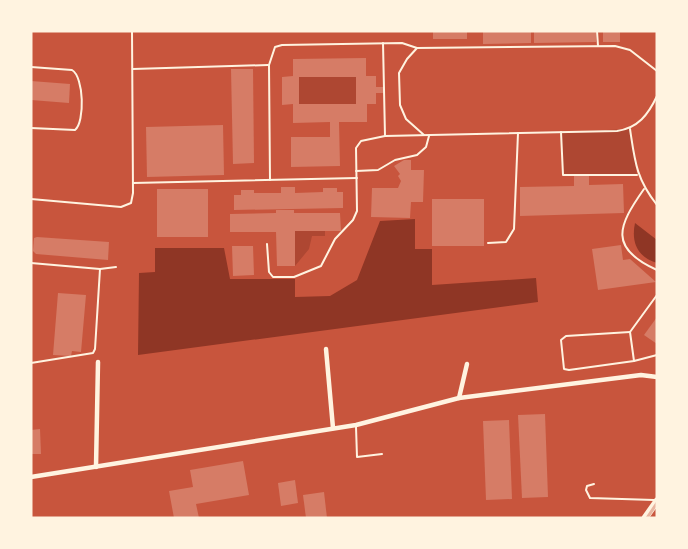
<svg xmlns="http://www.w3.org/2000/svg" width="688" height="549" viewBox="0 0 688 549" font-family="'Archivo Narrow',sans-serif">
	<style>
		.green { fill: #ae4732 }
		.water { fill: #8f3625 }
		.building { fill: #d67c66; fill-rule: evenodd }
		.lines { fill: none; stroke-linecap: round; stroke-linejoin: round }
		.service { stroke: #fff3e0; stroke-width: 2 }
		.minor { stroke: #fff3e0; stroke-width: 4.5 }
		.primary { stroke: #fff3e0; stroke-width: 7 }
		.rail { stroke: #e9b49f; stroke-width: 3 }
	</style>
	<rect width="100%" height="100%" fill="#c8553d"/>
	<!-- green -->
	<g class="green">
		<rect x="299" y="77" width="57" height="27"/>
		<path d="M630 129 637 175H563L561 132Z"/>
		<path d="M295 231H325V236H312L309 249 295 266Z"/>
	</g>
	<!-- water -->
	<g class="water">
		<path d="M415 219V249H432V285L536 278 538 302 138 355 139 273 155 272V248H224L230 279H295V297L330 296 357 280 380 221Z"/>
		<path d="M635 223 657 240V263C637 257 631 242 635 223Z"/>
	</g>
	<!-- building -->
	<g class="building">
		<rect x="433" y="31" width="34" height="8"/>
		<path d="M483 31H531V43L483 44Z"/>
		<path d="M534 31H596V42L534 43Z"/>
		<rect x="603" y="31" width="17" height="11"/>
		<path d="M366 58V76H376V87H383V93H376V104H367V122H339L340 166 291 167V137H330V122L293 123V104L282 105V77L293 76V59ZM299 77H356V104H299Z"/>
		<path d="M231 69H253L254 163 233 164Z"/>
		<path d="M31 81 70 84 69 103 31 100Z"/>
		<path d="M223 125 224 175 147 177 146 127Z"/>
		<path d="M404 160H411V170H424L423 202H411L410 218 371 217 372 188H398L401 181 398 176 400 174 394 166Z"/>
		<path d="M574 176H589V185L623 184 624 213 520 216V187L574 186Z"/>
		<path d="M281 187H295V193L323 192V188H337V192H343V208L234 210V195H241V190H254V193H281Z"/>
		<rect x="157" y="189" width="51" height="48"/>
		<rect x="432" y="199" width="52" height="47"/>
		<path d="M276 210H294V213H340L341 231H295V266H277L276 232H230V214L276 213Z"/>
		<path d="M37 237 109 242 108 260 36 254 33 251 34 238Z"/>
		<path d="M621 245 623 260 630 259 656 282 598 290 592 249Z"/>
		<path d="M232 246H253L254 275 233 276Z"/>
		<path d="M58 293 86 295 81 352 72 351 71 356 53 355Z"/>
		<path d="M657 317V344L644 335Z"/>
		<path d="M545 414 548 497 522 498 518 415Z"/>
		<path d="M509 420 512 499 486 500 483 421Z"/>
		<path d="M40 429 41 454H31V430Z"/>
		<path d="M243 461 249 495 196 504 199 518H174L169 491 193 487 190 470Z"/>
		<path d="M295 480 298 503 281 506 278 483Z"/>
		<path d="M324 492 327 518H306L303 495Z"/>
	</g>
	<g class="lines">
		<!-- service -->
		<g class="service">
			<path d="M597 31 598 46"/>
			<path d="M383 43 385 136"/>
			<path d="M417 48 407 59 399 73 400 105 406 119 424 135"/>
			<path d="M31 67 72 70C84 77 85 122 75 130L31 128"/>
			<path d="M133 69 268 65"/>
			<path d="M630 129C635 162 636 178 657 205"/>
			<path d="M561 132 563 175H637"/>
			<path d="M356 171 378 170 395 160 417 155 426 147 429 136"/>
			<path d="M270 180 269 65 275 47 282 45 402 43 417 48 615 46 630 50 657 71"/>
			<path d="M133 183 357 178"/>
			<path d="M644 189C618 226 608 248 657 270"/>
			<path d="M31 199 121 207 131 203 133 193 132 31"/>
			<path d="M488 243 506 242 514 229 518 133"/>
			<path d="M267 244 269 272 273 277H294L321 266 335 239 353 220 357 211 356 148 361 141 385 136 617 131C638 128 648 115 657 96"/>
			<path d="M31 263 100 269 116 267"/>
			<path d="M630 332 566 336 561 340 564 369 569 370 634 361 657 355"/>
			<path d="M634 361 630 332 657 295"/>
			<path d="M31 363 93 353 95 349 100 269"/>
			<path d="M356 427 357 457 382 454"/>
			<path d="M594 484 587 486 586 490 590 498 654 500"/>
		</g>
		<!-- minor -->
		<g class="minor">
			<path d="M326 349 333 428"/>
			<path d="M459 398 467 364"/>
			<path d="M96 467 98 362"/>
			<path d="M31 477 356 425 459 398 641 375 657 377"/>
		</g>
		<!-- primary -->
		<path class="primary" d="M645 518 657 501"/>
		<!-- rail -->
		<path class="rail" d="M647 518 657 503"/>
	</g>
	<!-- border -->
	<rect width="688" height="549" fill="none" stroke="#fff3e0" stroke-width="65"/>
</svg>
